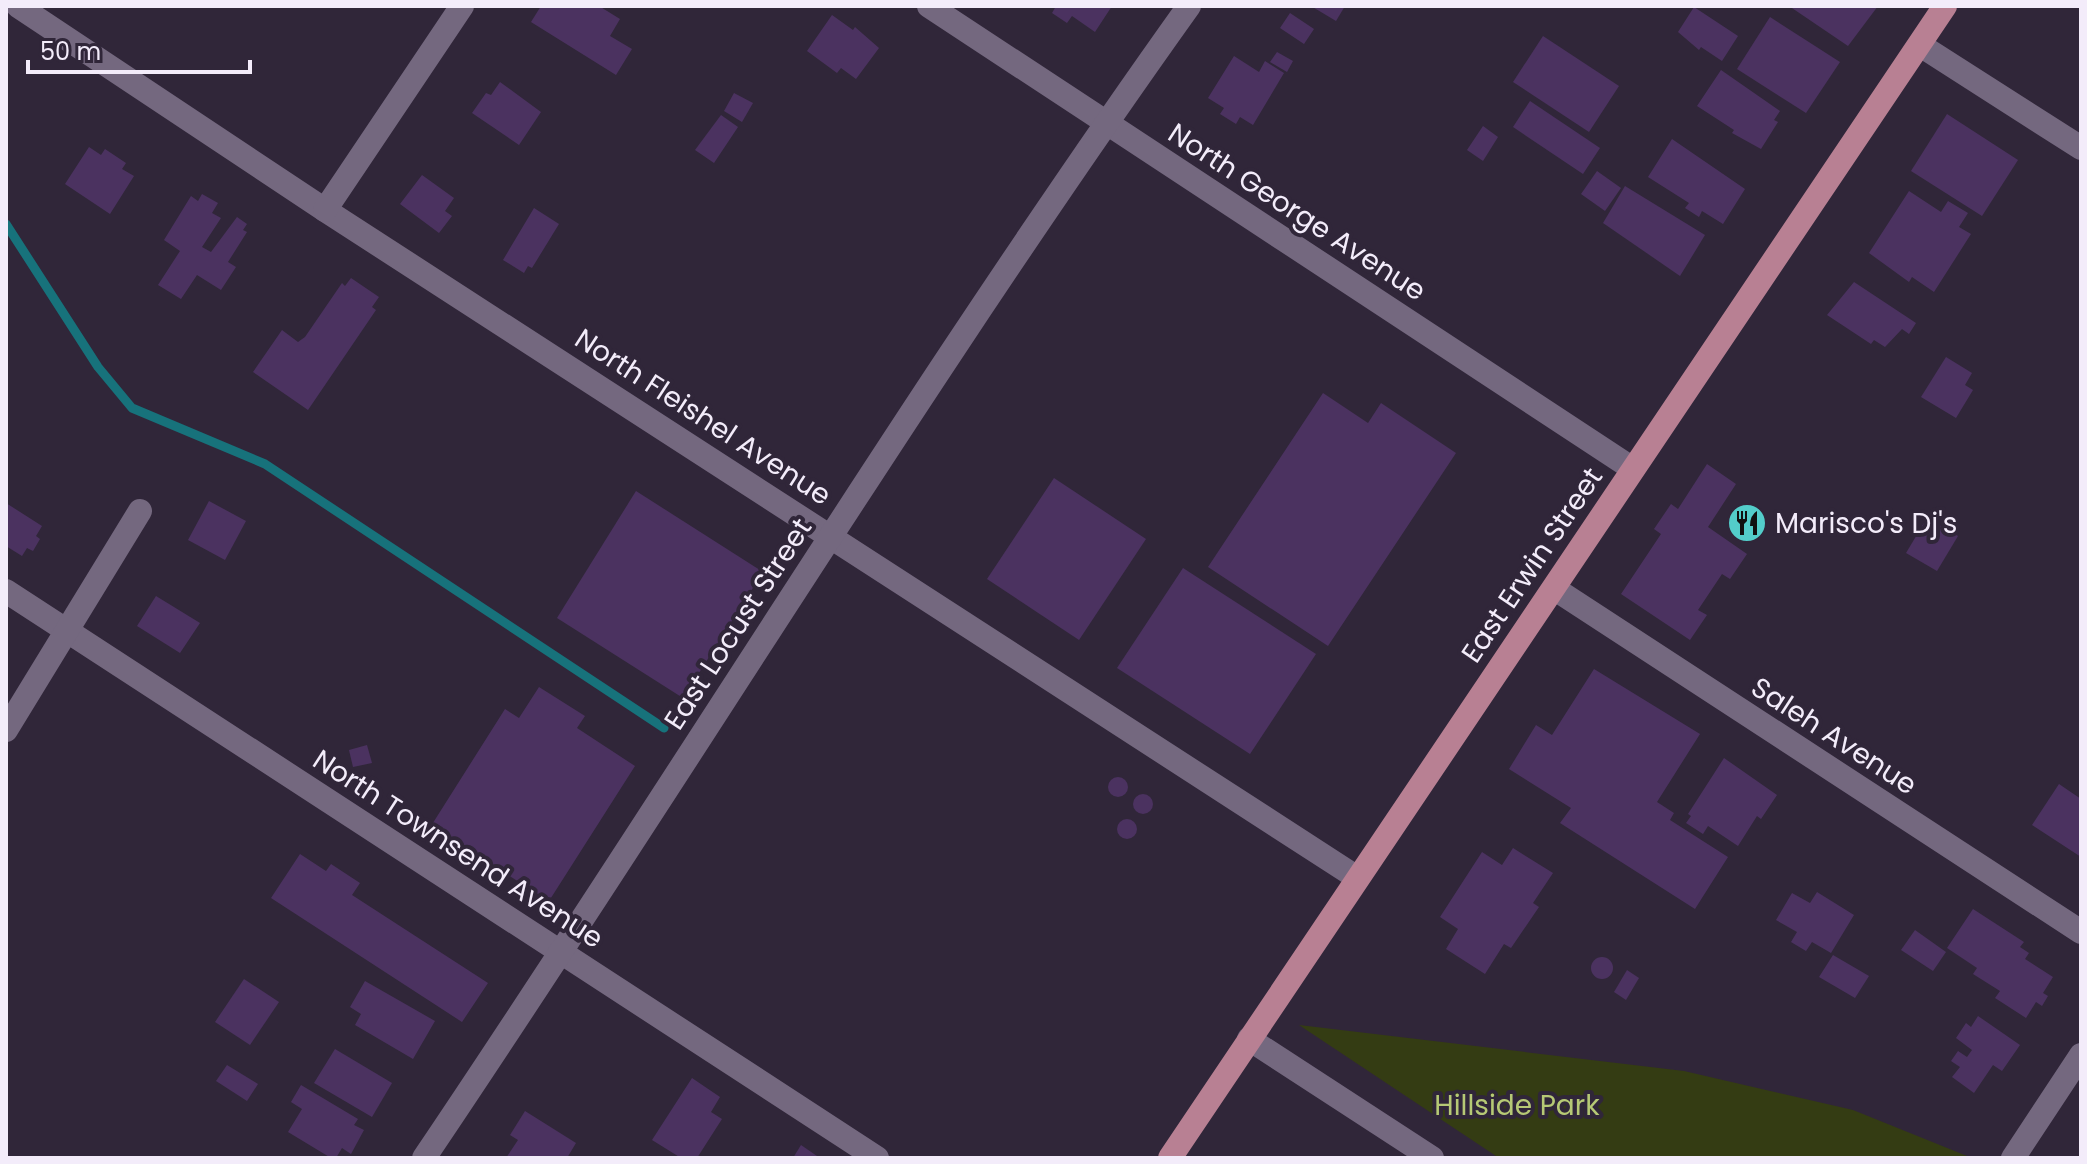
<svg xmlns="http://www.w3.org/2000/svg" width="2087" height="1164" viewBox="0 0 2087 1164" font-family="Poppins,sans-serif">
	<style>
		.green { fill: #343c13 }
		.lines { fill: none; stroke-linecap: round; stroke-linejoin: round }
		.stream { stroke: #17727b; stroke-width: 9 }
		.building { fill: #4b3260 }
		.minor { stroke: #74687f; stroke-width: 24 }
		.major { stroke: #b88093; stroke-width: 24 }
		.labels { text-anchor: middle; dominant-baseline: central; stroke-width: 8; stroke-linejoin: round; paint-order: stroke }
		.street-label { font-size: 28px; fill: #f3ecfa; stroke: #302639 }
		.poi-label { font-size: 28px; fill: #f3ecfa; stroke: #302639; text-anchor: start }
		.park-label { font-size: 28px; fill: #b6c975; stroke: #302639 }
	</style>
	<rect width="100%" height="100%" fill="#302639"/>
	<!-- green -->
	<path class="green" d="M1299 1025 1684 1071 1853 1110 1972 1158H1499Z"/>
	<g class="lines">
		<!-- stream -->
		<path class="stream" d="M6 224 98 367 132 408 265 464 664 728"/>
	</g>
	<!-- building -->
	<g class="building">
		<path d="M541 6H599L620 19 610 36 632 49 616 75 531 22Z"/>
		<path d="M1056 6H1112L1095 32 1072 16 1067 23 1052 13Z"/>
		<path d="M1311 6H1345L1336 21Z"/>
		<path d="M1789 6H1878L1848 46Z"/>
		<path d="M1694 7 1738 36 1722 61 1701 47 1699 50 1678 32Z"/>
		<path d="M1290 13 1314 29 1304 44 1280 28Z"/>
		<path d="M832 15 853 30 855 27 879 48 856 79 841 68 837 73 807 51Z"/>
		<path d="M1770 17 1840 62 1806 113 1737 69Z"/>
		<path d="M1543 36 1619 86 1589 132 1513 82Z"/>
		<path d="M1277 52 1293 61 1287 72 1270 62Z"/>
		<path d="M1234 56 1259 72 1265 61 1284 73 1253 125 1240 117 1236 124 1220 114 1224 108 1208 98Z"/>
		<path d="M1721 70 1780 111 1774 120 1778 122 1761 149 1732 133 1734 130 1697 106Z"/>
		<path d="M500 82 541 112 519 145 472 113 486 93 491 95Z"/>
		<path d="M734 93 753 103 742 122 724 111Z"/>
		<path d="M1530 101 1600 148 1583 174 1513 127Z"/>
		<path d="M1947 114 2018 160 1982 216 1911 171Z"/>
		<path d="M721 115 738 127 714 163 695 150Z"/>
		<path d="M1483 126 1498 137 1483 161 1467 150Z"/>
		<path d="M1672 139 1745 189 1723 224 1702 211 1699 217 1685 208 1689 203 1648 177Z"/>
		<path d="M89 147 101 155 105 149 126 163 122 169 134 176 110 214 65 184Z"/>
		<path d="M1597 171 1621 188 1605 211 1581 194Z"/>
		<path d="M422 175 454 198 445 211 452 216 439 233 400 204Z"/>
		<path d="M1625 186 1705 235 1680 276 1603 223Z"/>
		<path d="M1909 191 1941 212 1948 201 1968 213 1959 227 1971 234 1934 292 1912 277 1909 282 1869 253Z"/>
		<path d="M202 194 218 203 212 213 221 218 202 247 211 252 237 217 247 224 243 230 247 232 228 262 236 267 221 290 197 275 181 299 158 285 180 251 164 240 191 196 198 201Z"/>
		<path d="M534 208 559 224 532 268 528 266 524 273 503 260Z"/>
		<path d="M351 278 379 297 372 307 376 310 308 410 253 372 282 330 298 342 305 337 342 283 345 286Z"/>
		<path d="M1854 282 1916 323 1909 334 1902 329 1885 347 1874 340 1871 344 1827 315Z"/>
		<path d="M1946 357 1972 373 1965 385 1973 390 1956 418 1921 397Z"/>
		<path d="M1323 393 1368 423 1381 403 1456 453 1328 646 1208 567Z"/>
		<path d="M1707 464 1736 484 1708 527 1747 554 1730 579 1722 574 1698 610 1707 615 1690 640 1621 594 1661 534 1654 529 1671 504 1678 509Z"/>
		<path d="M1054 478 1146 539 1079 640 987 579Z"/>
		<path d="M636 491 763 572 683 698 557 618Z"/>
		<path d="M209 501 246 521 225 560 188 540Z"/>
		<path d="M6 503 42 526 36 536 40 539 33 551 27 548 22 556 6 546Z"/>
		<path d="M1927 518 1958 536 1937 571 1906 553Z"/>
		<path d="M1183 568 1316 654 1250 754 1117 668Z"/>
		<path d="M156 596 200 623 180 653 137 626Z"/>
		<path d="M1594 669 1700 734 1657 802 1674 813 1670 820 1728 857 1695 909 1560 823 1571 808 1509 769 1536 725 1552 735Z"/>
		<path d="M539 687 585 716 577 728 635 766 549 901 431 826 505 709 519 718Z"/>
		<path d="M367 745 372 763 353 767 349 750Z"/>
		<path d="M1724 758 1777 795 1761 819 1757 816 1738 846 1708 826 1703 834 1686 823 1691 816 1688 814Z"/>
		<circle cx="1118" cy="787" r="10"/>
		<path d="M2059 784 2081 799V857L2032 825Z"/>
		<circle cx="1143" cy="804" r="10"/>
		<circle cx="1127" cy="829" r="10"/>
		<path d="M1513 848 1553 873 1533 903 1539 907 1511 948 1504 944 1485 974 1446 949 1458 929 1440 917 1482 852 1502 865Z"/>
		<path d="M300 854 326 871 331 864 360 883 352 895 488 983 462 1022 271 898Z"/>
		<path d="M1817 892 1854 915 1831 953 1812 942 1806 951 1791 942 1797 932 1776 920 1792 893 1810 903Z"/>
		<path d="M1973 909 2024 942 2020 947 2029 953 2025 959 2053 977 2043 993 2048 996 2042 1006 2036 1002 2026 1018 1995 998 2000 991 1973 974 1977 968 1947 948Z"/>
		<path d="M1915 930 1946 952 1933 971 1901 950Z"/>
		<path d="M1833 955 1869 976 1855 998 1819 977Z"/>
		<circle cx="1602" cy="968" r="11"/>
		<path d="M1627 970 1639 978 1626 1000 1614 992Z"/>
		<path d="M244 979 279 1002 250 1045 215 1022Z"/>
		<path d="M365 981 435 1021 413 1059 355 1025 361 1014 350 1007Z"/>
		<path d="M1978 1016 2020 1045 2002 1071 1993 1065 1974 1093 1952 1077 1960 1067 1951 1061 1958 1051 1967 1057 1972 1050 1956 1038 1966 1023 1971 1027Z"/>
		<path d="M335 1049 392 1083 372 1117 314 1083Z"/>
		<path d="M227 1065 258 1084 247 1101 216 1081Z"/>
		<path d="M692 1078 720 1097 711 1112 722 1119 697 1158H681L652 1140Z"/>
		<path d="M301 1085 358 1119 354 1125 364 1130 351 1154 342 1148 336 1158H331L288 1132 302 1109 291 1102Z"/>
		<path d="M525 1111 576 1143 567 1158H506L518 1140 510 1135Z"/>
		<path d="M801 1145 817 1156 816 1158H793Z"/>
	</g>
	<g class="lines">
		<!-- minor -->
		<g class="minor">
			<path d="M18 6 325 210 1356 877"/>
			<path d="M929 6 1633 469"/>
			<path d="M1920 45 2081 148"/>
			<path d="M325 210 462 6"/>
			<path d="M1555 589 2081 932"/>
			<path d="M6 591 877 1158"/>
			<path d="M6 730 140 511"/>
			<path d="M1249 1039 1432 1158"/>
			<path d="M424 1158C682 776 921 381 1189 6"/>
			<path d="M2013 1158 2081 1055"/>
		</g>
		<!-- major -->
		<path class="major" d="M1170 1158 1945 6"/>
	</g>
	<!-- icons -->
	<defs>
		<symbol id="restaurant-disc" viewBox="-11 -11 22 22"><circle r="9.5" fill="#53cdca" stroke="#302639"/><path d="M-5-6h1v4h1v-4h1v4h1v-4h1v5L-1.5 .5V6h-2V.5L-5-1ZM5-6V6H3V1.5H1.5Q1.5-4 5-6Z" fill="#111"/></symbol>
	</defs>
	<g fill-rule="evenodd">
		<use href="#restaurant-disc" x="1725" y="501" width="44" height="44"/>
	</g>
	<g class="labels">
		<!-- street labels -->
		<g class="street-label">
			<text transform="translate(1297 212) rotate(33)">North George Avenue</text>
			<text transform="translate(703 417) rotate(33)">North Fleishel Avenue</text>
			<text transform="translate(1532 565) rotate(-56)">East Erwin Street</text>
			<text transform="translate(738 624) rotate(-57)">East Locust Street</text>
			<text transform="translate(1834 736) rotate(33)">Saleh Avenue</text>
			<text transform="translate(458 849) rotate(33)">North Townsend Avenue</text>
		</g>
		<!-- poi labels -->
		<g class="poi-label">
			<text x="1775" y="523">Marisco's Dj's</text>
		</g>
		<!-- park labels -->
		<g class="park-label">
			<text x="1517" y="1105">Hillside Park</text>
		</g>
	</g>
	<!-- border -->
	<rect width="2087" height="1164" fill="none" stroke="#f3ecfa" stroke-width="16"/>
	<!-- scale -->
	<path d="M28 60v12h222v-12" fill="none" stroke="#f3ecfa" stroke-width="4"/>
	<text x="40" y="60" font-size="24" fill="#f3ecfa" stroke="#302639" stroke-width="6" paint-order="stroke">50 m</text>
</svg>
